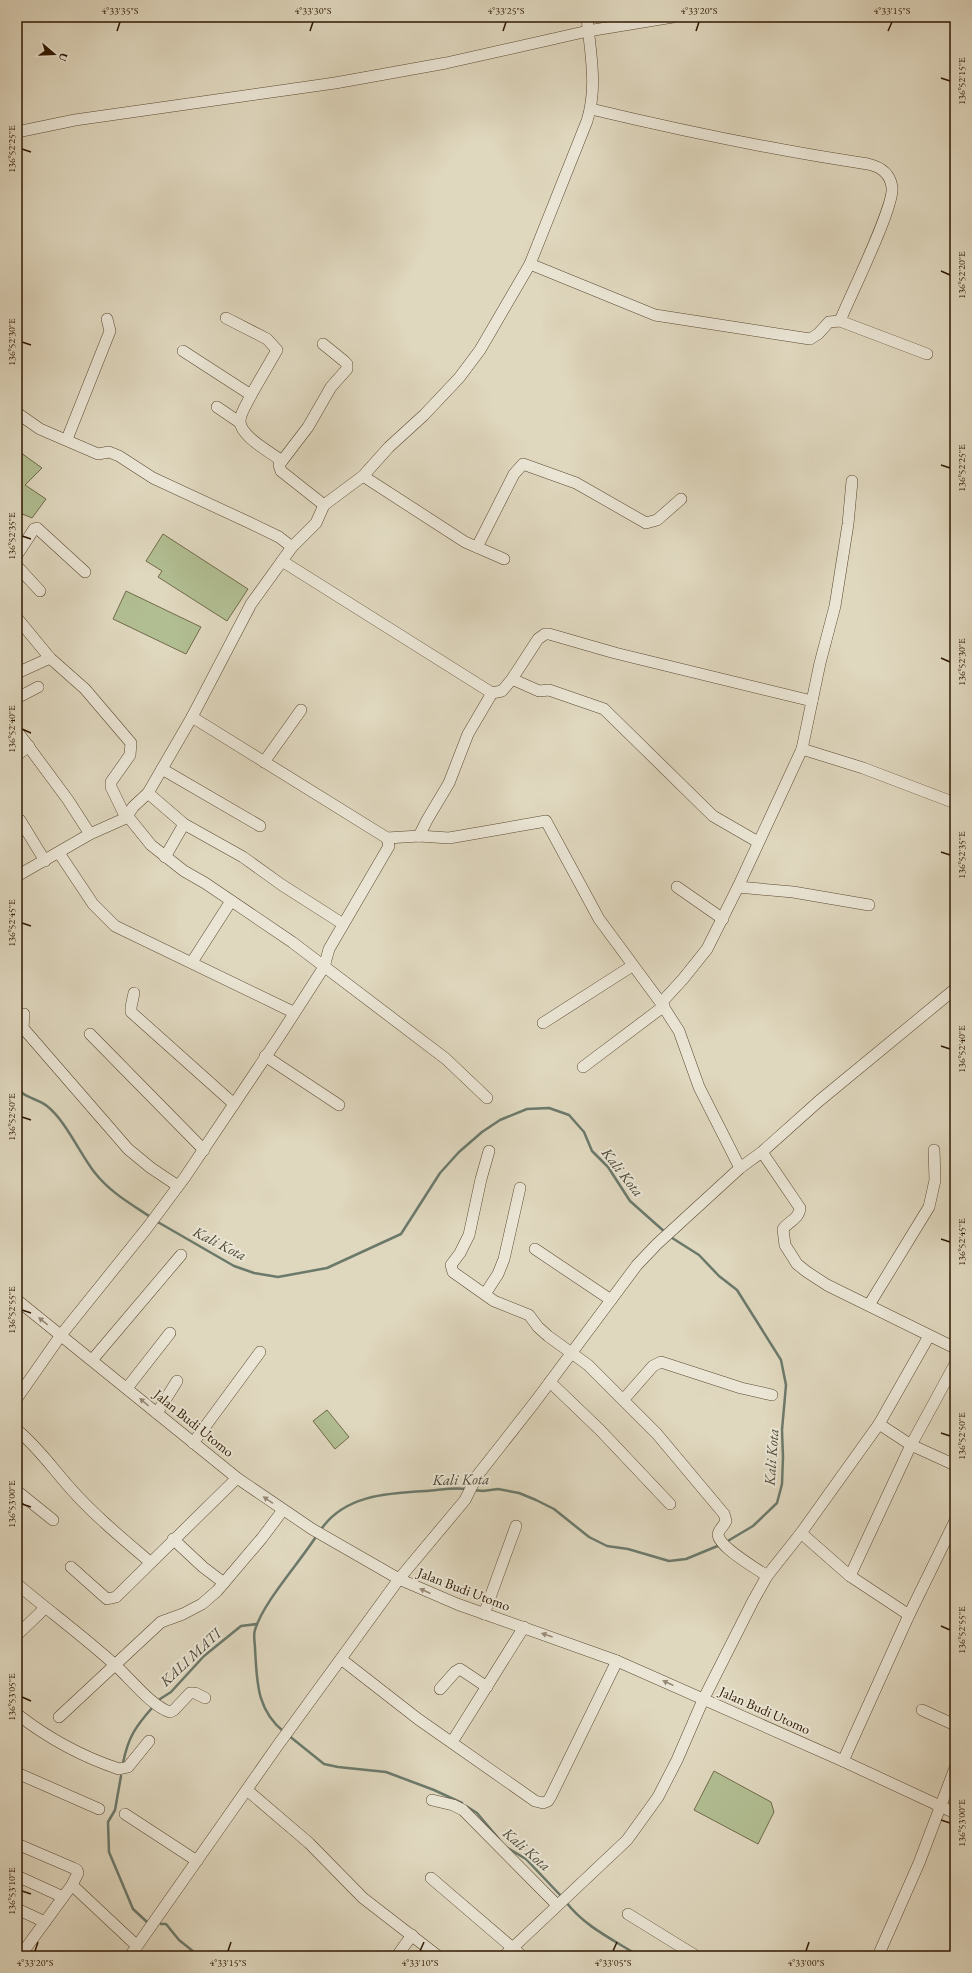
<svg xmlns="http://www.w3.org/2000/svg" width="972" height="1973" viewBox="0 0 972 1973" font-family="'EB Garamond',serif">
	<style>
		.green { fill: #b1be92; stroke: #706b49 }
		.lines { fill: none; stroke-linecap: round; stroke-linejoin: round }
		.stream { stroke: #6b796b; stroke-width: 2.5 }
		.minor-casing { stroke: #5b4830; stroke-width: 12 }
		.minor { stroke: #eae5d5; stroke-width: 11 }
		.oneway { fill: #968975 }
		.ticks { fill: none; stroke: #2f1800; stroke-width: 1.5 }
		.labels { text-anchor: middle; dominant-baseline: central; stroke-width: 4; stroke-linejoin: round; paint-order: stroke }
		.street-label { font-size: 14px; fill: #2f1800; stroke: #eae5d5 }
		.water-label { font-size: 15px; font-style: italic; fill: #4d4836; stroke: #eae5d5 }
		.neatline { fill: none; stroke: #2f1800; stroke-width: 1.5 }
		.ticks-label { font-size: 10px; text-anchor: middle; fill: #2f1800 }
	</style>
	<rect width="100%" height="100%" fill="#dfd7be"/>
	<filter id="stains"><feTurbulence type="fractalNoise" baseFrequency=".005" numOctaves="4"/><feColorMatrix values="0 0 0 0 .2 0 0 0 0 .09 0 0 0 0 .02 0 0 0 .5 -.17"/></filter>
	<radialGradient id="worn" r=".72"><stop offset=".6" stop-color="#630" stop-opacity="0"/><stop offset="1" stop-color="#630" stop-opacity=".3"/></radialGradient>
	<!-- green -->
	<g class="green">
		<path d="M17 450 42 468 25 485 46 499 32 518 20 513 17 516Z"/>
		<path d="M163 534 248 589 227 621 158 577 162 571 146 561Z"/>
		<path d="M126 591 201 627 186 654 113 619Z"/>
		<path d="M327 1410 349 1437 335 1449 313 1421Z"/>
		<path d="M714 1771 771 1802 774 1812 758 1844 694 1810Z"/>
	</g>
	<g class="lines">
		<!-- stream -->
		<g class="stream">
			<path d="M17 1087C23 1098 37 1098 47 1106 66 1121 80 1154 95 1173 111 1193 131 1204 152 1218"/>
			<path d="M156 1221 234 1266 254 1273 278 1277 327 1268 401 1234 440 1173 459 1152 482 1132 500 1120 527 1109 549 1108 569 1115 584 1132 592 1151 608 1167 630 1201 666 1233"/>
			<path d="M669 1236 699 1255 719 1276 737 1290 781 1360 786 1385 782 1430 783 1457 782 1484 777 1503 753 1526 726 1542"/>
			<path d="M473 1490 483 1491 498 1489 519 1493 536 1500 554 1509 589 1537 607 1546 628 1549 669 1561 686 1559 720 1545"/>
			<path d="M320 1531C343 1495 388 1493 427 1491 440 1490 454 1487 466 1489"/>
			<path d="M160 1699 171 1692 204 1656 241 1626 257 1624"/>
			<path d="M284 1732C256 1709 257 1681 255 1648 255 1643 253 1635 255 1630 263 1602 301 1561 317 1535"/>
			<path d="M288 1735 324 1764 338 1767 386 1772 434 1790 462 1803"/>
			<path d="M123 1763C128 1738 135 1727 152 1708"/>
			<path d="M121 1776 115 1810 108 1822 109 1852 133 1909 147 1922"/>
			<path d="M466 1806 477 1813 499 1839"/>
			<path d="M506 1847 526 1859 562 1897"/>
			<path d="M566 1902C585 1927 614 1940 639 1956"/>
			<path d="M161 1924H166L179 1940 199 1956"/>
		</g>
		<defs>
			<g id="minor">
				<path d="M591 109C683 131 774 150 868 164 881 167 890 173 892 187 895 206 849 298 840 321"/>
				<path d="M17 132 75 120 335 83 446 63 588 31 673 17"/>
				<path d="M530 264 655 315 810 339 818 334 829 322 840 321 927 354"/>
				<path d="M183 351 251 395 277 350 267 339 226 318"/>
				<path d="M251 395C248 402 240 413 240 421 240 436 270 452 282 461L279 465 281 471 324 505"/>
				<path d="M217 407 239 422"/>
				<path d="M17 413 40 429 98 454 109 452 119 456 153 478 248 522 279 537 292 547"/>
				<path d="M67 439 110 331 107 319"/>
				<path d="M282 461 308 427 331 387 347 369V364L344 361 323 344"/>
				<path d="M363 476 465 542 504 559"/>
				<path d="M477 547 514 474 523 464 576 483 646 523 657 520 681 499"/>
				<path d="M17 555 34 529 37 528 85 572"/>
				<path d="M282 561 492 693 502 691 512 679 539 691 549 690 604 709 713 816 758 842"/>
				<path d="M17 566 40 591"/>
				<path d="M17 618 50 658 85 689 131 743 130 755 111 782V787L126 818 130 819 151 845 184 871 205 883 292 942 446 1059 487 1098"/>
				<path d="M17 673 50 658"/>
				<path d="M512 679 538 639 545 634H549L615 653 812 701"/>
				<path d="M17 698 38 687"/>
				<path d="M17 731 68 800 90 834"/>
				<path d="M802 749 863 768 955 803"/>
				<path d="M17 755 29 746"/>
				<path d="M264 762 301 710"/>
				<path d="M162 769 260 826"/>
				<path d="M148 793 184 824 243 857 282 885 343 924"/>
				<path d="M20 820 45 861"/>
				<path d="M419 836 427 820 449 783 468 734 492 693"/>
				<path d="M387 838 419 836 449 838 546 821 599 919 661 1003 679 1031 699 1087 740 1168"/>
				<path d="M59 853 93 904 115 926 293 1012"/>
				<path d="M165 857 184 824"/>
				<path d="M17 876 90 834 126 818 133 807 148 793 192 717 251 604 282 561 292 547 316 523 324 505 363 476 389 447 424 415 459 378 480 350 530 264 587 121C598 86 590 52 587 17"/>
				<path d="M677 887 723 919"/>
				<path d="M738 887 793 892 869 905"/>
				<path d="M192 962 231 901"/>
				<path d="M134 993 131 1007V1012L234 1104"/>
				<path d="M661 1003 683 979 707 949 738 887 802 749 820 663 835 606 848 524 852 481"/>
				<path d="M24 1014 23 1028 128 1149 151 1168 178 1186"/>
				<path d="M543 1023 632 966"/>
				<path d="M90 1034 204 1150"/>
				<path d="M265 1056 339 1105"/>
				<path d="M583 1067 664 1006"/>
				<path d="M489 1151 481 1179 469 1235 460 1253 451 1265 453 1272 494 1301 529 1315 538 1327 548 1336 588 1365 657 1434 724 1514 726 1521C724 1526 718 1530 718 1535 720 1548 756 1568 767 1576"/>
				<path d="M762 1152 819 1101 955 989"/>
				<path d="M535 1249 611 1300"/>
				<path d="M485 1294 498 1274 504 1259 520 1188"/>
				<path d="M17 1300 237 1478 312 1529 399 1579 457 1604 617 1661 843 1761 955 1813"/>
				<path d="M869 1305 929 1207 935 1180 934 1150"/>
				<path d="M93 1359 181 1255"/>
				<path d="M550 1382 600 1430 670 1504"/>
				<path d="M127 1388 170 1333"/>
				<path d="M17 1398 61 1335 147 1228 185 1177 279 1037 324 967 329 949 389 846 387 838 192 717"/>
				<path d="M624 1399 653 1366 661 1362 741 1388 772 1395"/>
				<path d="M157 1413 177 1381"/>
				<path d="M879 1424 911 1445 955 1465"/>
				<path d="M17 1430C38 1447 53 1469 71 1489 95 1516 123 1539 150 1562"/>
				<path d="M193 1443 260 1352"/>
				<path d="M17 1491 53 1520"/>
				<path d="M801 1533 850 1576"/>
				<path d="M173 1539 203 1567 224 1583"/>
				<path d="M71 1567 107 1599 116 1597 237 1478"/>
				<path d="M17 1584C49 1611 83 1636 114 1664 129 1677 151 1706 170 1712L174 1710 190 1693H195L205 1698"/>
				<path d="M484 1614 516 1526"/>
				<path d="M909 1615 850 1576 911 1445 955 1364"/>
				<path d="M17 1635 45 1608"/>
				<path d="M341 1659 418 1719 535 1801 543 1803 548 1801 551 1796 617 1661"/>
				<path d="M440 1689 455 1672 460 1669 487 1687"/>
				<path d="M922 1710 955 1725"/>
				<path d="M17 1714C49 1739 80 1756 119 1769L128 1767 149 1741"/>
				<path d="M59 1717 161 1622 183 1614 202 1604 217 1591 262 1538 283 1510"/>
				<path d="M452 1742 524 1627"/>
				<path d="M843 1761 909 1615 955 1521"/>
				<path d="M17 1773 99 1809"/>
				<path d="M247 1790 309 1843 363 1898 438 1956"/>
				<path d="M432 1800 453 1805 463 1810 557 1905"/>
				<path d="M125 1814 197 1861"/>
				<path d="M17 1844 73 1868 77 1870 78 1873 72 1885 20 1956"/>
				<path d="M17 1876 63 1897"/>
				<path d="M431 1878 522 1956"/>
				<path d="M72 1885 137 1946"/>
				<path d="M17 1909 45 1922"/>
				<path d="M628 1914 696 1956"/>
				<path d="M130 1956 278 1745 399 1579 465 1500 477 1476 535 1402 637 1265 657 1244 740 1168 762 1152 800 1208C799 1219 789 1221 783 1229L785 1245 797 1264 807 1272 827 1285 955 1348"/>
				<path d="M397 1956 412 1935"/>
				<path d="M504 1956 627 1840 658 1797 677 1760 703 1700 753 1601 767 1576 801 1533 879 1424 929 1336"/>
				<path d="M878 1956 919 1863 955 1768"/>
			</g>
		</defs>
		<!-- minor casing -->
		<use href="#minor" class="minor-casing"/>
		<!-- minor -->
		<use href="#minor" class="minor"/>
	</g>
	<!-- one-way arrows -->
	<defs><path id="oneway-solid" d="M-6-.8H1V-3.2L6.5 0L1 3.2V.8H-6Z"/></defs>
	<g class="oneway">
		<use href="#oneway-solid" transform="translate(43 1321) rotate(-141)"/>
		<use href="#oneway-solid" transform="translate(144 1402) rotate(-140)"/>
		<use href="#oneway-solid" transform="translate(268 1500) rotate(-146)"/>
		<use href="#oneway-solid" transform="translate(425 1591) rotate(-156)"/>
		<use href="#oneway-solid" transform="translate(547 1635) rotate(-161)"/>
		<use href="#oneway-solid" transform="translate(668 1683) rotate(-155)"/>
	</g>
	<!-- ticks -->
	<path class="ticks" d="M117 31 120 22M310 31 313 22M503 31 506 22M696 31 699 22M888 31 892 22M941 78 950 81M22 149 31 152M941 271 950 275M22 342 31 345M941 465 950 468M22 536 31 539M941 658 950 662M22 729 31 733M941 852 950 855M22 923 31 926M941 1046 950 1049M22 1117 31 1120M941 1239 950 1242M22 1310 31 1313M941 1433 950 1436M22 1504 31 1507M941 1626 950 1630M22 1697 31 1701M941 1820 950 1823M22 1891 31 1894M35 1951 38 1942M228 1951 231 1942M420 1951 424 1942M613 1951 617 1942M806 1951 809 1942"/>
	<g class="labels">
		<!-- street labels -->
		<g class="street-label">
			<text transform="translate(194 1423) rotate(39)">Jalan Budi Utomo</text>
			<text transform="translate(464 1589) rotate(21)">Jalan Budi Utomo</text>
			<text transform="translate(765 1710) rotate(24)">Jalan Budi Utomo</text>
		</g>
		<!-- water labels -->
		<g class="water-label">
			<text transform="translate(623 1172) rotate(52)">Kali Kota</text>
			<text transform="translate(220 1243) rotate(27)">Kali Kota</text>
			<text transform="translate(771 1457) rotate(-86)">Kali Kota</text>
			<text transform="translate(461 1479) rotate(-1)">Kali Kota</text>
			<text transform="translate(190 1657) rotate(-43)">KALI MATI</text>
			<text transform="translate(527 1849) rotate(41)">Kali Kota</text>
		</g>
	</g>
	<!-- margin -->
	<rect width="972" height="1973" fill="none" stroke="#dfd7be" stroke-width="44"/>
	<!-- north arrow -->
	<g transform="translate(54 54) rotate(109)" stroke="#eae5d5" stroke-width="3" paint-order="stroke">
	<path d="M0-3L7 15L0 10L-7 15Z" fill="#2f1800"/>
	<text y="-6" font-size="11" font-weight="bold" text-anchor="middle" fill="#2f1800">U</text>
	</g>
	<rect x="22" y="22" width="928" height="1929" class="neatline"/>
	<g class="ticks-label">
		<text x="120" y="14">4°33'35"S</text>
		<text x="313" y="14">4°33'30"S</text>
		<text x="506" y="14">4°33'25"S</text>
		<text x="699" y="14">4°33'20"S</text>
		<text x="892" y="14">4°33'15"S</text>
		<text transform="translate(961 81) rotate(-90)" y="4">136°52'15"E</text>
		<text transform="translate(11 149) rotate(-90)" y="4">136°52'25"E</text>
		<text transform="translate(961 275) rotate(-90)" y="4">136°52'20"E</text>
		<text transform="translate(11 342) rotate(-90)" y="4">136°52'30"E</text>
		<text transform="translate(961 468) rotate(-90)" y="4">136°52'25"E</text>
		<text transform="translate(11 536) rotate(-90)" y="4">136°52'35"E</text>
		<text transform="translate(961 662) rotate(-90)" y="4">136°52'30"E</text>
		<text transform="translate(11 729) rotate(-90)" y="4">136°52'40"E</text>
		<text transform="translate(961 855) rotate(-90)" y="4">136°52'35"E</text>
		<text transform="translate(11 923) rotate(-90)" y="4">136°52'45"E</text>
		<text transform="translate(961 1049) rotate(-90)" y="4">136°52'40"E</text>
		<text transform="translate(11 1117) rotate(-90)" y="4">136°52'50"E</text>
		<text transform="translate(961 1242) rotate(-90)" y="4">136°52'45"E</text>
		<text transform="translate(11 1310) rotate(-90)" y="4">136°52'55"E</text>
		<text transform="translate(961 1436) rotate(-90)" y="4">136°52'50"E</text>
		<text transform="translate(11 1504) rotate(-90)" y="4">136°53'00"E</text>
		<text transform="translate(961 1630) rotate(-90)" y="4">136°52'55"E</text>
		<text transform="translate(11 1697) rotate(-90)" y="4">136°53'05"E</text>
		<text transform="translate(961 1823) rotate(-90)" y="4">136°53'00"E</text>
		<text transform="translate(11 1891) rotate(-90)" y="4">136°53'10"E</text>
		<text x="35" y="1966">4°33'20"S</text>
		<text x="228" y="1966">4°33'15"S</text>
		<text x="420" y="1966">4°33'10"S</text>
		<text x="613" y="1966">4°33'05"S</text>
		<text x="806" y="1966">4°33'00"S</text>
	</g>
	<rect width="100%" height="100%" filter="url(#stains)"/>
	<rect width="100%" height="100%" fill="url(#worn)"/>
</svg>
